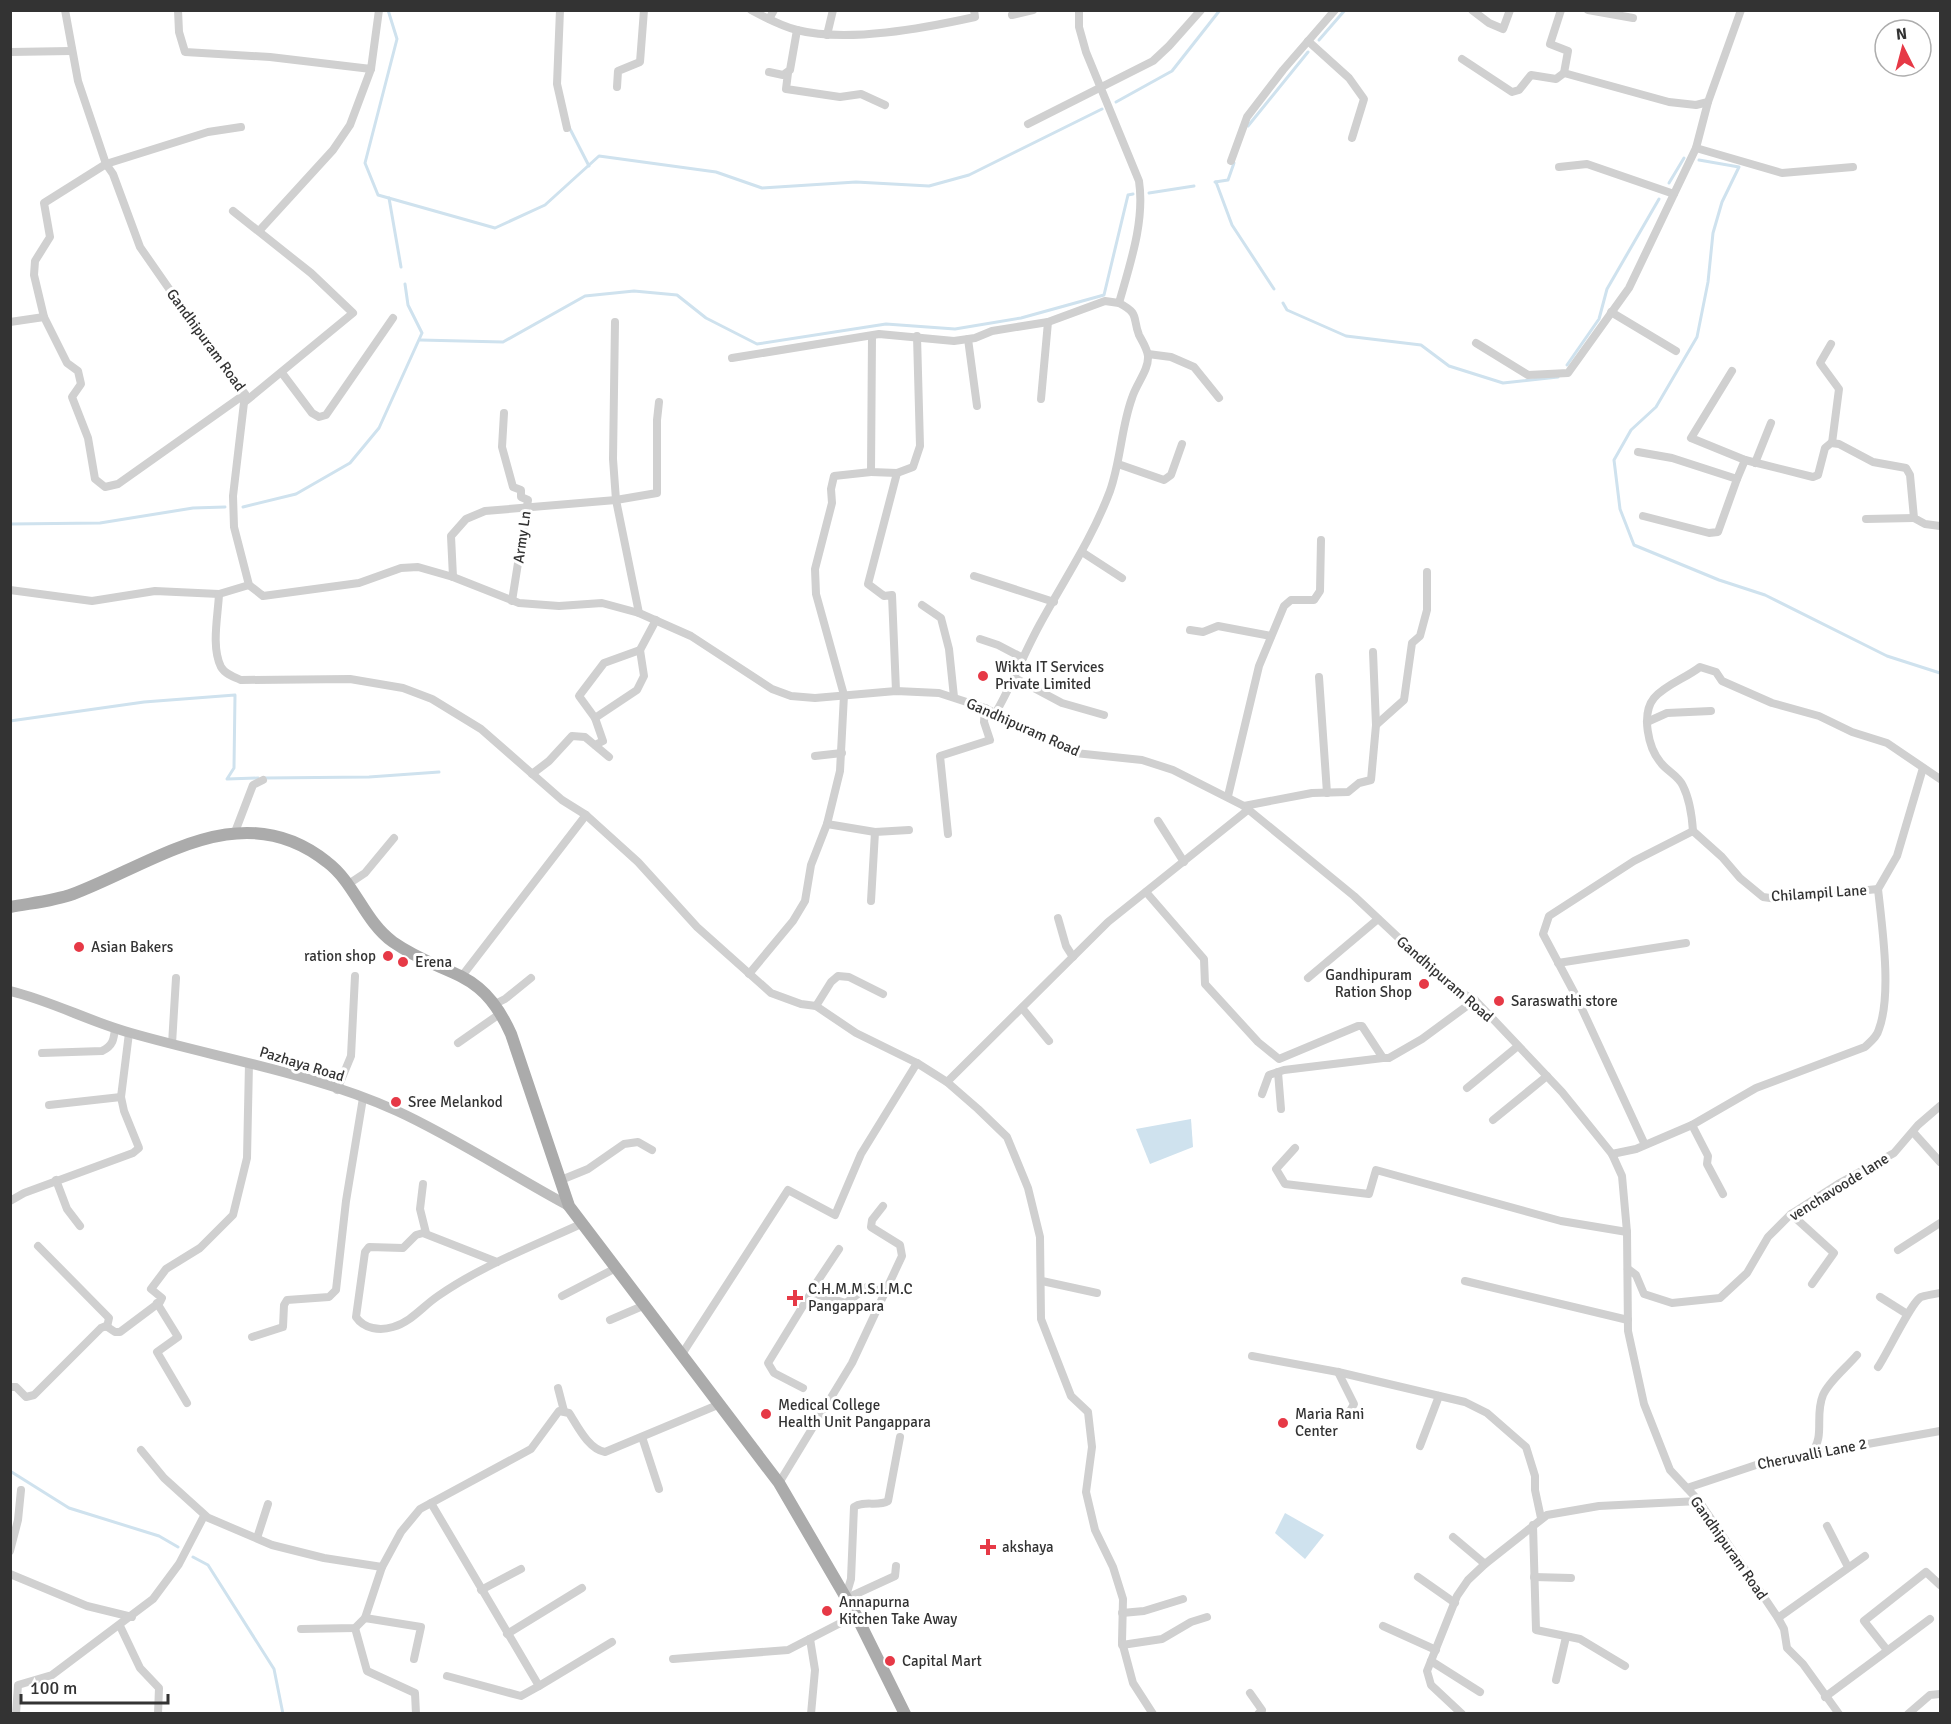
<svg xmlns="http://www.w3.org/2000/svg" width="1951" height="1724" viewBox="0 0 1951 1724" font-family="Signika,sans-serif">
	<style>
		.water { fill: #cfe2ee }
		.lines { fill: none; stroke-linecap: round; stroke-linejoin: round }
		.stream { stroke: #cfe2ee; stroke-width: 3 }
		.street { stroke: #d0d0d0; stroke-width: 8 }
		.secondary { stroke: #bdbdbd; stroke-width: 10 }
		.primary { stroke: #ababab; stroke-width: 12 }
		.poi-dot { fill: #e63946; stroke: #fff; stroke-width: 2 }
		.labels { text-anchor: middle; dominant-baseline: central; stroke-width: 6; stroke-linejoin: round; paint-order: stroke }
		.street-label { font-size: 15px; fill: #333; stroke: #fff }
		.poi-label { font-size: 15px; fill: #333; stroke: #fff; text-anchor: start }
	</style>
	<rect width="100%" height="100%" fill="#fff"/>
	<!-- water -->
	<g class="water">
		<path d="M1191 1119 1193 1147 1150 1164 1136 1129Z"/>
		<path d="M1285 1513 1324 1535 1305 1559 1275 1533Z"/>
	</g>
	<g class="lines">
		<!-- stream -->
		<g class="stream">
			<path d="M388 10 397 39 365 163 378 195 495 228 545 205 599 156 716 172 762 188 856 182 929 186 969 175 1102 109"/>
			<path d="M1319 40 1345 10"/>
			<path d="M1116 102 1172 71 1220 10"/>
			<path d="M1248 126 1308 52"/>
			<path d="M569 127 589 166"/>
			<path d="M1699 160 1739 167 1722 202 1713 233 1708 282 1697 337 1656 407 1631 430 1614 460 1620 509 1634 545 1719 580 1765 595 1887 656 1940 673"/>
			<path d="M1215 182 1228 180 1234 163"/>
			<path d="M1216 182 1232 225 1274 289"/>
			<path d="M1669 183 1684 158"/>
			<path d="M1149 193 1194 186"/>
			<path d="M389 198 401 267"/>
			<path d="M1283 303 1287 310 1346 336 1421 345 1449 366 1503 383 1558 377"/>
			<path d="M420 340 503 342 585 296 634 291 677 295 706 318 757 344 886 324 955 329 1021 318 1104 295 1128 195 1133 194"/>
			<path d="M1567 365 1599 319 1607 289 1659 199"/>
			<path d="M243 507 296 494 350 463 379 428 422 333 408 305 405 284"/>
			<path d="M10 524 100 523 193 508 225 507"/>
			<path d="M10 721 144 702 235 695 234 768 227 779 258 778"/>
			<path d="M265 778 369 777 439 772"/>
			<path d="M10 1471 69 1508 159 1536 178 1547"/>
			<path d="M193 1557 208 1565 274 1669 283 1714"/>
		</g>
		<!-- street -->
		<g class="street">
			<path d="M65 10 78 81 106 164 113 174 140 247 204 339 245 394 233 496 234 527 249 585 263 596 359 583 401 568 418 567 453 577 519 603 559 606 602 603 639 613 691 636 772 689 791 696 815 698 896 691 939 693 985 708 1075 753 1142 760 1173 770 1244 806 1354 896 1452 988 1475 1000 1562 1092 1612 1154 1622 1176 1627 1232 1628 1331 1644 1404 1670 1470 1699 1501 1778 1618 1784 1629 1787 1648 1803 1664 1839 1714"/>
			<path d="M178 10 179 32 185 52 270 57 371 69 379 10"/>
			<path d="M560 10 557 84 567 128"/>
			<path d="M751 10C766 18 781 26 797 30 847 43 925 28 975 17L974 10"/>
			<path d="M1472 10 1489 23 1503 29 1510 10"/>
			<path d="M1561 10 1550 44 1568 51 1564 73 1669 102 1696 105 1708 102 1741 10"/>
			<path d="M1588 10 1633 18"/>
			<path d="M1012 15 1033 10"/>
			<path d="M769 19 774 10"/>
			<path d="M827 35 833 10"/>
			<path d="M1308 41 1349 78 1364 99 1352 138"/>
			<path d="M10 52 71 51"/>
			<path d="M1462 59 1512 92 1519 90 1531 75 1556 79 1564 73"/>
			<path d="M769 72 783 75 790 70 797 30"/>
			<path d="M788 73 786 89 840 97 861 94 885 105"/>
			<path d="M617 87 618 71 640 62 644 10"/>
			<path d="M1028 124 1153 61 1169 46 1201 10"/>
			<path d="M1696 148 1782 173 1853 167"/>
			<path d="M1231 161 1247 117 1283 70 1335 10"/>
			<path d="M1559 167 1587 164 1674 194"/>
			<path d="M233 211 311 273 353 313 246 401"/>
			<path d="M259 231 333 150 350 125 371 69"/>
			<path d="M1611 312 1676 351"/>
			<path d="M44 317 34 275 35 261 50 237 44 203 106 164 208 132 241 127"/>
			<path d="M10 322 44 317 67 363 78 371 81 384 72 397 88 438 95 479 105 487 118 484 245 394"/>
			<path d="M615 322 613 459 616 500 639 613"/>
			<path d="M872 336 871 472 897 473 913 467 920 446 917 336"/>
			<path d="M968 339 977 406"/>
			<path d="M1476 343 1528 375 1568 373 1629 288 1696 148 1708 102"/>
			<path d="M1831 344 1820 363 1839 389 1832 443"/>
			<path d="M1148 354 1171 357 1194 367 1219 398"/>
			<path d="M732 358 879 334 954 341 975 338 992 331 1048 322 1105 301 1119 303"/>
			<path d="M1732 371 1691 438 1745 460 1813 477 1818 475 1825 448 1831 443 1839 444 1873 462 1906 468 1910 475 1914 518 1925 524 1940 526"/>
			<path d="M282 373 312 413 319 417 326 415 393 318"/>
			<path d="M1041 399 1048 322"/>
			<path d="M504 413 502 447 513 487 521 490V497L528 500 512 601"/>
			<path d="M1638 452 1672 458 1737 479 1745 460"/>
			<path d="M1755 463 1771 423"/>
			<path d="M1118 464 1164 480 1171 475 1182 444"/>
			<path d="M1643 516 1709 533 1718 532 1737 479"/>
			<path d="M1866 519 1914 518"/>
			<path d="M1082 552 1122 578"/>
			<path d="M974 576 1054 602"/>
			<path d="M453 577 451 536 466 519 485 511 616 500 657 493V420L659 402"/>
			<path d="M10 590 92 601 155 591 219 594 249 585"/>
			<path d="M219 594C218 616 211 647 221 667 225 674 234 677 241 680L350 679 403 688 432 699 481 729 562 800 586 815 638 862 697 927 771 993 801 1004 816 1006 856 1033 917 1063 947 1082 978 1109 1007 1137 1028 1188 1040 1237 1041 1319 1071 1396 1088 1412 1092 1447 1086 1492 1095 1530 1113 1567 1123 1599 1122 1642 1133 1683 1153 1714"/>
			<path d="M922 605 941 618 949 649 954 697"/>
			<path d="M1190 630 1203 632 1218 626 1271 636"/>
			<path d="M980 639 998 645 1023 658"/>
			<path d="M1373 652 1376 725"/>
			<path d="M1319 677 1327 793"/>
			<path d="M1015 678 1062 703 1104 715"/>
			<path d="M896 691 892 595 884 596 868 584 897 473"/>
			<path d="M995 714C1012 685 1024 653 1040 624 1064 580 1092 539 1110 491 1121 460 1121 428 1132 398 1136 384 1149 370 1148 356 1147 348 1142 341 1139 335 1132 317 1140 314 1119 303 1130 264 1145 221 1139 181L1086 52 1079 27V10"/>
			<path d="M595 718 637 690 644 676 640 650"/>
			<path d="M1647 722 1667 713 1711 711"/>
			<path d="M595 745 603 741 595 718 579 696 604 663 640 650 656 620"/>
			<path d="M815 756 842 753"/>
			<path d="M532 774 549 761 572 736 585 737 609 757"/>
			<path d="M1228 796 1259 666 1284 606 1291 600H1314L1320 591 1321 540"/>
			<path d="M1244 806 1312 793 1348 792 1359 783 1371 780 1376 725 1404 700 1412 643 1420 636 1427 610V572"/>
			<path d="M1158 821 1184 862"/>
			<path d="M827 824 875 832 909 830"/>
			<path d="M1693 831C1692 816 1690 800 1683 786 1679 776 1667 771 1661 763 1648 748 1641 714 1654 698 1665 685 1686 678 1700 667L1716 672 1722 681 1772 703 1819 716 1852 732 1887 743 1940 779"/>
			<path d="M235 832 253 785 263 780"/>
			<path d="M948 834 940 756 990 740 984 722 985 708"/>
			<path d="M347 885 365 873 394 838"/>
			<path d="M1878 889 1897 856 1923 768"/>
			<path d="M1146 892 1204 959 1205 984 1258 1042 1279 1059 1358 1026H1362L1383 1058H1389L1422 1039 1475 1000"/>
			<path d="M871 901 875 832"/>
			<path d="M1058 918 1066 946 1073 957"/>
			<path d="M1558 963 1686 943"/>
			<path d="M749 974 793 921 805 901 811 865 827 824 840 771 844 695 816 594 815 569 832 503 831 489 834 476 871 472"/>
			<path d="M462 976 586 815"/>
			<path d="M1308 978 1378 919"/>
			<path d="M495 1004 505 999 531 978"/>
			<path d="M816 1006 831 982 838 976 849 977 883 994"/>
			<path d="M1022 1008 1049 1041"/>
			<path d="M458 1043 501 1013"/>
			<path d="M172 1044 176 978"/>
			<path d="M42 1053 102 1051C113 1046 114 1039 115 1028"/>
			<path d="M1278 1072 1281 1109"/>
			<path d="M947 1082 1108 922 1249 809"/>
			<path d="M1467 1088 1518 1046"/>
			<path d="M337 1090 351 1056 355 976"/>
			<path d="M1262 1094 1269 1075 1284 1070 1383 1058"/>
			<path d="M49 1105 121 1097"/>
			<path d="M1493 1120 1547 1076"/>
			<path d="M1692 1125 1708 1156 1707 1164 1723 1194"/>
			<path d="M1913 1132 1940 1162"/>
			<path d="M1295 1148 1276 1169 1285 1184 1369 1194 1376 1170 1561 1221 1627 1232"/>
			<path d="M1612 1154 1636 1149 1692 1125 1756 1088 1865 1047C1871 1041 1877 1037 1879 1029 1892 994 1882 926 1878 889L1777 899 1763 897 1740 878 1722 857 1693 831 1634 861 1549 916 1543 934 1576 996 1645 1145"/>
			<path d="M56 1180 67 1209 80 1226"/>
			<path d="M561 1180 588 1169 624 1144 638 1142 652 1150"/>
			<path d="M423 1184 420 1209 426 1233"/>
			<path d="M10 1201 24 1193 133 1153 139 1148 124 1111 121 1097 129 1033"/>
			<path d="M1791 1214 1834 1253 1812 1284"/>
			<path d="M38 1246 109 1318 107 1327"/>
			<path d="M839 1249 815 1285V1294L846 1303 867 1287 886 1292"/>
			<path d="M1898 1250 1940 1223"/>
			<path d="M497 1262 423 1233 416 1235 403 1248 369 1247 365 1252 356 1317C364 1329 380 1331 393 1327 411 1322 423 1306 438 1296 481 1266 533 1246 581 1224"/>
			<path d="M1628 1269 1636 1275 1644 1294 1672 1303 1720 1298 1747 1273 1768 1237 1791 1214 1838 1184 1894 1153 1918 1125 1940 1106"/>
			<path d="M1042 1281 1097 1293"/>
			<path d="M1465 1281 1628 1320"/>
			<path d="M562 1296 616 1268"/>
			<path d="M1880 1297 1907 1314"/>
			<path d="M157 1303 178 1337 157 1352 187 1403"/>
			<path d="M610 1320 645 1305"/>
			<path d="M252 1337 283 1327 284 1305 287 1300 329 1297 336 1290 346 1201 363 1098"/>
			<path d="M682 1354 788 1190 835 1215 861 1154 917 1063"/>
			<path d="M1252 1356 1338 1372 1465 1402 1487 1413 1526 1447 1535 1476V1490L1541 1518"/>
			<path d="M1878 1367C1887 1354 1912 1301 1921 1297 1927 1295 1934 1294 1940 1293"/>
			<path d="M1338 1372 1354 1404 1350 1411"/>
			<path d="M10 1387H16L26 1397 34 1395 101 1328 106 1326 115 1332H120L160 1302 162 1298 151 1289 166 1269 200 1248 233 1215 247 1158 249 1063"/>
			<path d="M558 1388 564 1411"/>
			<path d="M803 1388 774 1373 768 1363 814 1288"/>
			<path d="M642 1437 659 1489"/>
			<path d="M1420 1446 1439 1396"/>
			<path d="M141 1450 164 1478 206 1516"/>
			<path d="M1811 1454C1826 1435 1814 1417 1823 1395 1829 1381 1847 1367 1857 1355"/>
			<path d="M779 1483 852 1363 902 1256 900 1245 871 1227 872 1220 883 1206"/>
			<path d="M1687 1488 1762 1463 1940 1431"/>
			<path d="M431 1503 539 1686 612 1642"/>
			<path d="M1533 1525 1536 1630 1580 1639 1625 1666"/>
			<path d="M1827 1526 1848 1567"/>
			<path d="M1453 1537 1485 1564"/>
			<path d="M257 1538 268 1504"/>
			<path d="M10 1551 18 1520 21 1490"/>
			<path d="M10 1574 87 1606 132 1617"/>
			<path d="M1418 1577 1455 1603"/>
			<path d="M1534 1577 1571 1578"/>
			<path d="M481 1590 521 1569"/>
			<path d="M845 1599 851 1579 854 1507C864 1500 878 1507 888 1501L900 1437"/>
			<path d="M845 1599 895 1576 896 1566"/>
			<path d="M1122 1613 1144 1611 1183 1599"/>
			<path d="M365 1618 382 1567"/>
			<path d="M1778 1618 1865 1556"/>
			<path d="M120 1626 140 1668 159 1688 158 1714"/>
			<path d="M1383 1626 1436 1650"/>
			<path d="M355 1628 367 1671 415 1693 416 1714"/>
			<path d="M301 1629 355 1628 365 1618 421 1627 414 1659"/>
			<path d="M507 1634 582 1588"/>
			<path d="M810 1639 815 1670 811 1714"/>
			<path d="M1122 1645 1162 1639 1191 1622 1207 1617"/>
			<path d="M1887 1650 1864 1621 1926 1572 1940 1585"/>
			<path d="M673 1659 788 1650 856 1615"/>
			<path d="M1431 1661 1480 1692"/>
			<path d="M447 1676 521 1696 539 1686"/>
			<path d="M1556 1680 1566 1637"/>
			<path d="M1250 1693 1262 1710 1258 1714"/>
			<path d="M1825 1697 1930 1619"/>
			<path d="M16 1714 18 1685 52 1675 153 1599 179 1564 204 1516 272 1545 324 1558 382 1567 401 1532 420 1509 531 1449 559 1411 569 1413C577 1425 588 1449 605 1452L720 1404"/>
			<path d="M1462 1714 1431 1685 1427 1671 1457 1596 1468 1580 1485 1564 1547 1515 1599 1506 1699 1501"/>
			<path d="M1908 1714 1930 1695 1940 1694"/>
		</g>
		<!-- secondary -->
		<path class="secondary" d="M10 991C52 1001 90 1022 131 1033 218 1058 316 1074 397 1111 454 1137 513 1176 569 1206"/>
		<!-- primary -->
		<path class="primary" d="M10 907C31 903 54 901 73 894 157 862 242 794 327 862 355 883 364 921 393 942 446 979 480 965 511 1034L569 1206 779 1483 856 1615 905 1714"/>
	</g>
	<!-- markers -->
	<g class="poi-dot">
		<circle cx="983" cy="676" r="6"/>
		<circle cx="79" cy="947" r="6"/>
		<circle cx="388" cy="956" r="6"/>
		<circle cx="403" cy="962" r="6"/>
		<circle cx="1424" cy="984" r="6"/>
		<circle cx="1499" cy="1001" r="6"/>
		<circle cx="396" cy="1102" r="6"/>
		<path d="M792 1289h6v6h6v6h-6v6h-6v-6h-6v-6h6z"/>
		<circle cx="766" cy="1414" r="6"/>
		<circle cx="1283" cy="1423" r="6"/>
		<path d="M985 1538h6v6h6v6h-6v6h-6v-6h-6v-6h6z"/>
		<circle cx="827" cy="1611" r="6"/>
		<circle cx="890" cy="1661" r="6"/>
	</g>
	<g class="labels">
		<!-- street labels -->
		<g class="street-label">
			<text transform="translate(206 340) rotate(54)">Gandhipuram Road</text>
			<text transform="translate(522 537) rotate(-82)">Army Ln</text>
			<text transform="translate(1023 727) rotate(24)">Gandhipuram Road</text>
			<text transform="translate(1819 893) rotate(-4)">Chilampil Lane</text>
			<text transform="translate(1445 979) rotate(41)">Gandhipuram Road</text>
			<text transform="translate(302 1064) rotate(17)">Pazhaya Road</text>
			<text transform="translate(1839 1187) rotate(-32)">venchavoode lane</text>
			<text transform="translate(1812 1454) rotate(-11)">Cheruvalli Lane 2</text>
			<text transform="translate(1729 1548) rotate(55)">Gandhipuram Road</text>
		</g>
		<!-- poi labels -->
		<g class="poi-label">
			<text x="995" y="667">Wikta IT Services<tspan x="995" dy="17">Private Limited</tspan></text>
			<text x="91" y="947">Asian Bakers</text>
			<text x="376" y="956" text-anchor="end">ration shop</text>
			<text x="415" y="962">Erena</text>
			<text x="1412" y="975" text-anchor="end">Gandhipuram<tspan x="1412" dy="17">Ration Shop</tspan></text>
			<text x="1511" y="1001">Saraswathi store</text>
			<text x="408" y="1102">Sree Melankod</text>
			<text x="808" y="1289">C.H.M.M.S.I.M.C<tspan x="808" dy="17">Pangappara</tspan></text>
			<text x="778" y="1405">Medical College<tspan x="778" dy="17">Health Unit Pangappara</tspan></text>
			<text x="1295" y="1414">Maria Rani<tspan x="1295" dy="17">Center</tspan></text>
			<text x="1002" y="1547">akshaya</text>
			<text x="839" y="1602">Annapurna<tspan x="839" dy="17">Kitchen Take Away</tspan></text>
			<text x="902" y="1661">Capital Mart</text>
		</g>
	</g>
	<!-- border -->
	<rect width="1951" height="1724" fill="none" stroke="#333333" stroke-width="24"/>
	<!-- north arrow -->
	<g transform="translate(1903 48) rotate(354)"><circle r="28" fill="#ffffff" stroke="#adadad" stroke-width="1.5"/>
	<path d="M0-4.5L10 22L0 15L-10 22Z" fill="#e63946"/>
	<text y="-9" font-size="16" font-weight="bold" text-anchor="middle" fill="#333333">N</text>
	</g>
	<!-- scale -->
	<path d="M21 1694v9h147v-9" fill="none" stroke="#333333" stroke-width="3"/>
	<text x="30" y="1694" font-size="18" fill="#333333" stroke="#ffffff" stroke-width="4.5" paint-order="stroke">100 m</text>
</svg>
